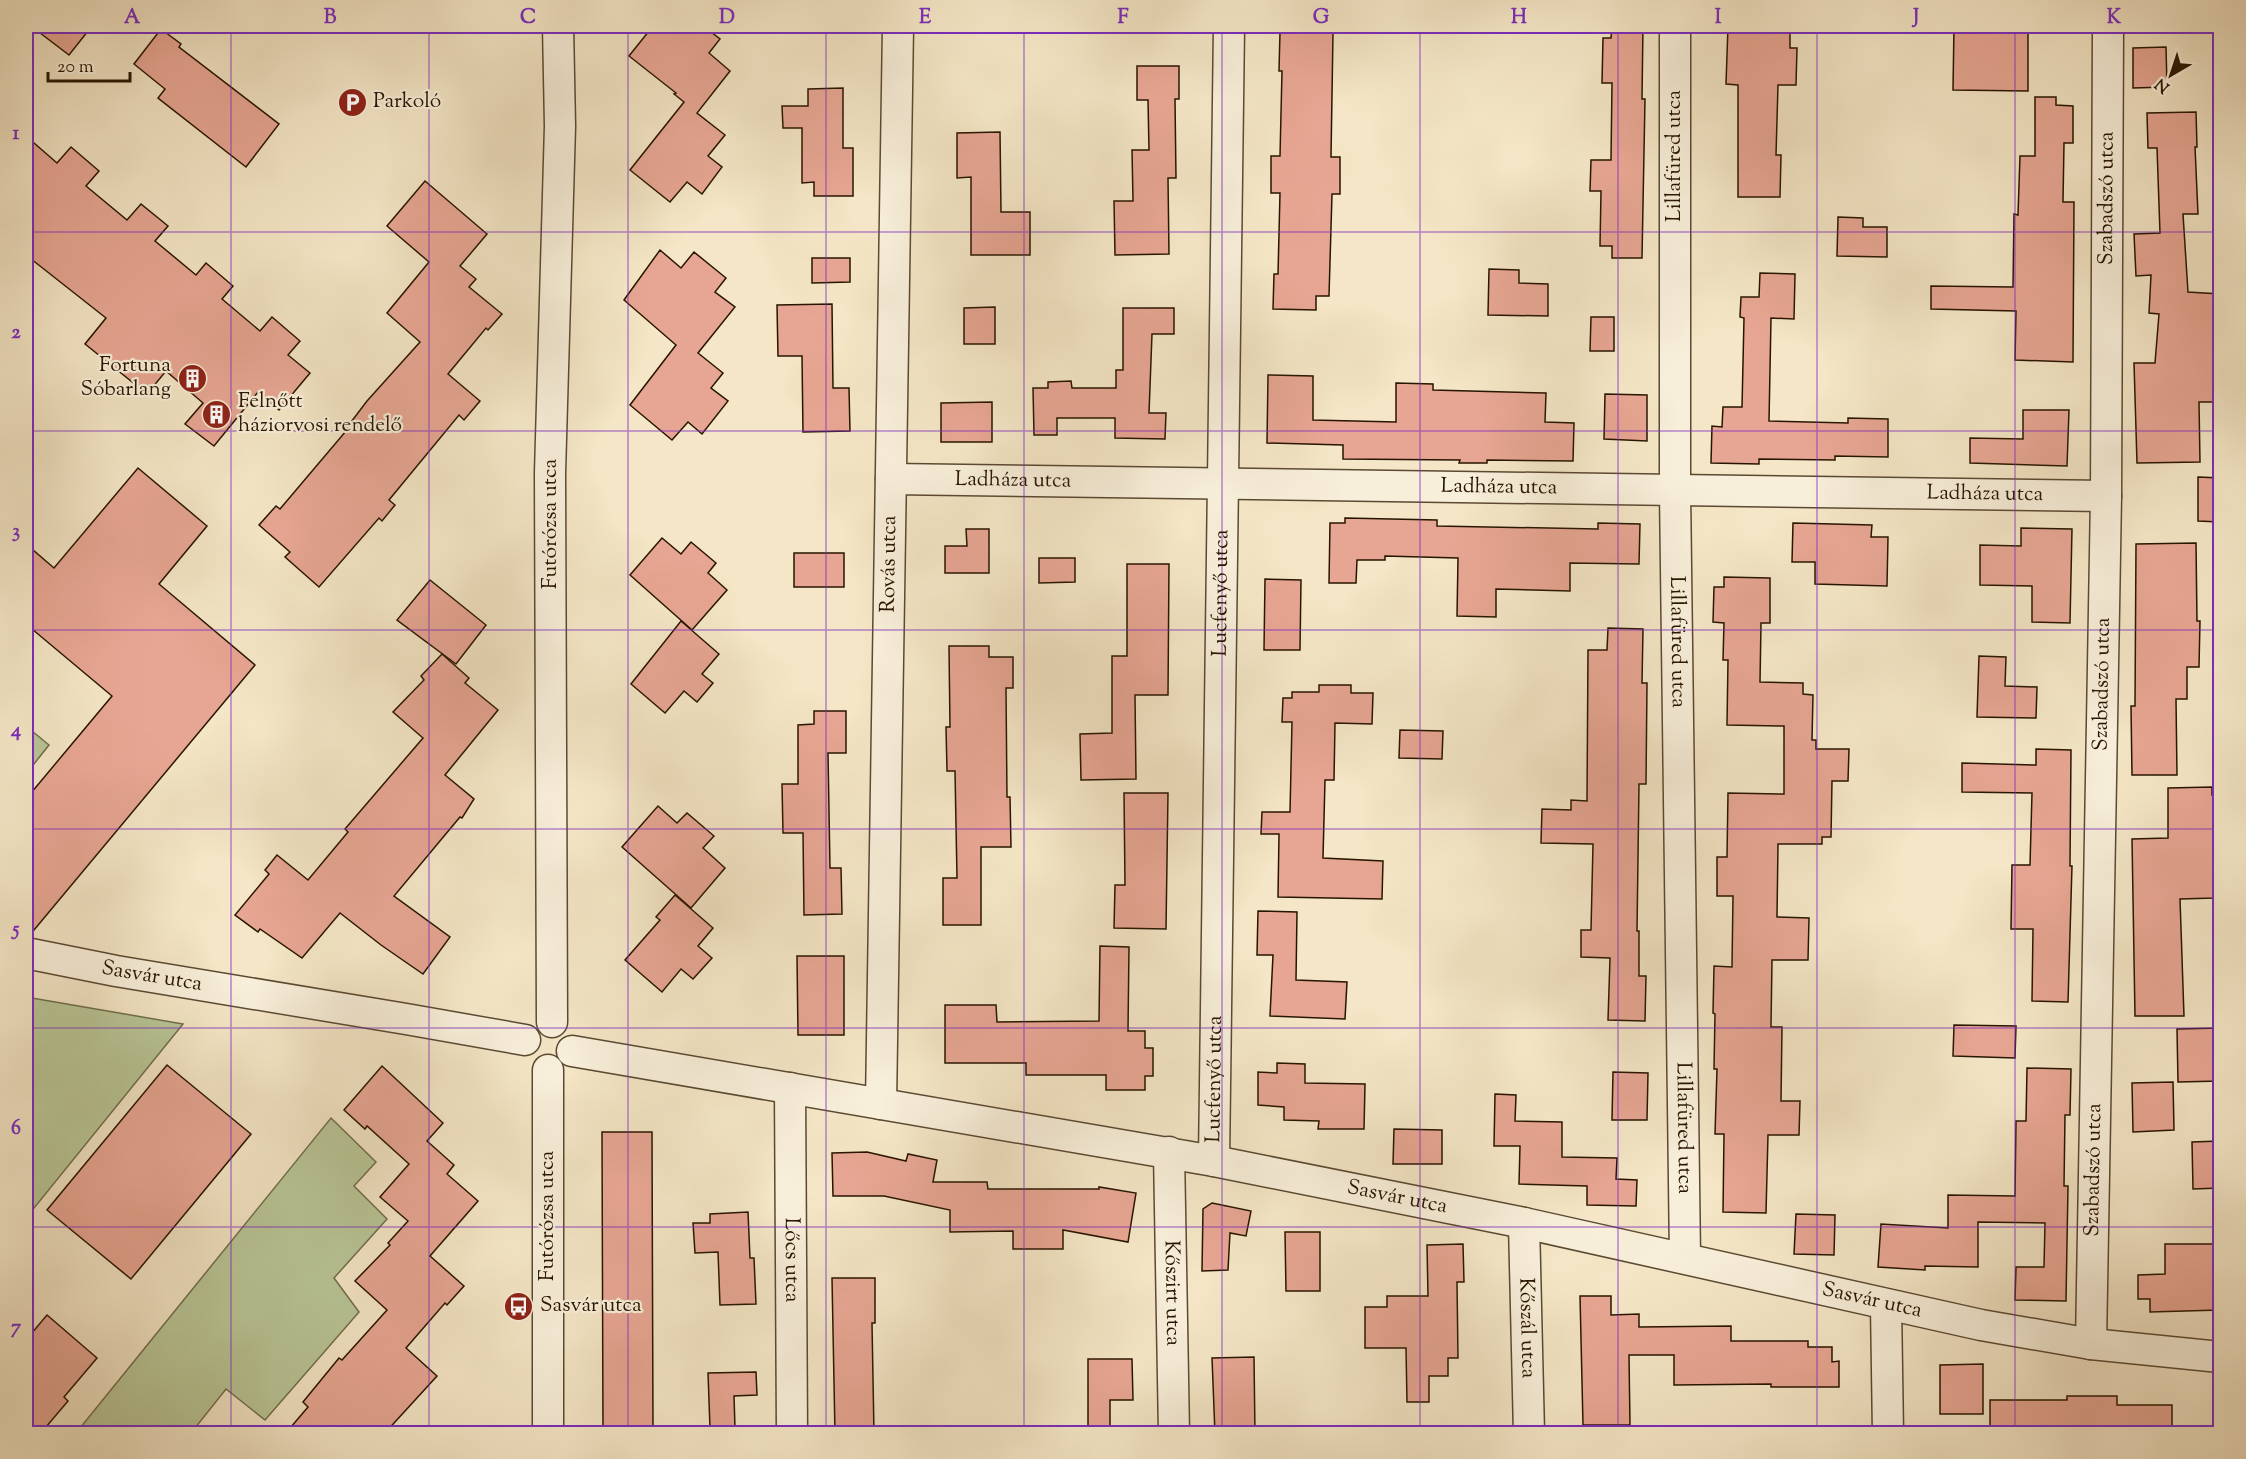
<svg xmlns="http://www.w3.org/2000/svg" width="2246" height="1459" viewBox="0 0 2246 1459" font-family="'Sorts Mill Goudy',serif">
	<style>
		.green { fill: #b9c697; stroke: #706e4c; stroke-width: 1.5 }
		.building { fill: #e7a693; stroke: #281500; stroke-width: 1.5 }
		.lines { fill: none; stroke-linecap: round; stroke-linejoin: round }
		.minor-casing { stroke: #5b4932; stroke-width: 33 }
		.minor { stroke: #f8efda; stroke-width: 30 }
		.grid { fill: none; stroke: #7b2cbf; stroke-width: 1.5; stroke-opacity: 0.55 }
		.labels { text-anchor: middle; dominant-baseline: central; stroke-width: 4.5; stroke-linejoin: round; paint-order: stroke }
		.poi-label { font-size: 21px; fill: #281500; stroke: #f8efda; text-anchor: start }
		.street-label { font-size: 21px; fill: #281500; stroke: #f8efda }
		.neatline { fill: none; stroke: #7b2cbf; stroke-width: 2 }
		.grid-label { font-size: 20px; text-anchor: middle; font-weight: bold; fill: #7b2cbf }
	</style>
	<rect width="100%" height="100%" fill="#f4e6c6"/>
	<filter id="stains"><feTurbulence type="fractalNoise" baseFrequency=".00333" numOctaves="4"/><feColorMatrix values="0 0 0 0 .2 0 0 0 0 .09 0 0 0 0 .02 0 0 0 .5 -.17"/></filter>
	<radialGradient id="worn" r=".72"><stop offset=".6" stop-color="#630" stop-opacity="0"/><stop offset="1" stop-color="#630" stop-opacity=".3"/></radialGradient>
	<!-- green -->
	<g class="green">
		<path d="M26 726 49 745 26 774Z"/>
		<path d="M26 997 183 1024 26 1218Z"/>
		<path d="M331 1118 376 1162 354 1186 387 1219 334 1278 359 1312 265 1420 226 1389 191 1433H76Z"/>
	</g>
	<!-- building -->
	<g class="building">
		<path d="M31 26H92L69 55Z"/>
		<path d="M653 26H703L720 39 709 53 730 71 697 113 725 135 708 156 722 167 702 194 687 182 670 202 630 170 684 102 674 94 676 93 629 56Z"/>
		<path d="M1612 26H1643L1642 99H1645L1642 258H1612V246H1600L1601 191H1590L1591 160H1611L1612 83H1602L1603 38H1611Z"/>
		<path d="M1728 26H1790V48H1797L1796 85H1778L1776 155H1781L1780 197H1738V85L1726 84Z"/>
		<path d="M1954 26H2028V91L1953 90Z"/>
		<path d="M161 29 181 44 179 47 279 124 246 167 158 98 165 89 134 64Z"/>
		<path d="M1280 32 1333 33 1331 157H1340V194H1332L1329 296H1316V310L1273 309 1274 274H1278L1280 193H1271V156H1280L1282 71H1279Z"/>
		<path d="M2166 47 2167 87 2133 88V48Z"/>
		<path d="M1137 66H1179V99H1175L1176 178H1168L1169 254 1115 255 1114 201H1133L1132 150H1149L1148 100H1137Z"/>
		<path d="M843 88V148H853V196H814V182L802 183V128H783L782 106H808V89Z"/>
		<path d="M2035 97H2056V105L2073 106V143H2064L2063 202H2074L2073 362 2015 360 2016 311 1931 309V286L2013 287 2014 214 2018 215 2020 156H2035Z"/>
		<path d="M2196 112 2197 147H2195L2198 214H2183L2188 292 2220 294 2215 378H2219L2220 402H2199L2200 462 2137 463 2134 363H2155L2159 314 2149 313 2151 275 2136 276 2134 234 2160 233 2157 148H2148L2147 113Z"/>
		<path d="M1000 132 1001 212H1030V255H971V177L957 178V133Z"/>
		<path d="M26 136 57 163 71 147 99 171 86 186 127 220 141 204 168 226 155 241 196 275 206 263 233 286 222 299 260 331 272 317 300 341 288 355 310 373 279 410 258 392 214 446 185 424 203 403 166 371 147 394 85 344 106 318 26 255Z"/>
		<path d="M425 181 487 234 460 266 476 279 469 287 502 314 488 330 486 328 448 374 480 401 464 420 459 415 389 500 395 505 382 521 379 518 319 587 285 557 290 552 259 525 276 506 280 509 346 431 345 430 367 401 420 342 387 313 429 262 387 226Z"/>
		<path d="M1838 217 1863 218V227H1887V257L1837 256Z"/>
		<path d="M660 250 681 268 694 252 726 278 715 292 735 307 698 353 723 373 711 388 728 401 702 434 688 422 672 440 630 405 676 345 624 300Z"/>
		<path d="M812 258H850V282L812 283Z"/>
		<path d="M1489 269 1519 270V283L1548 284V316L1488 315Z"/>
		<path d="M1760 273 1795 274 1794 319 1771 318 1769 421 1848 423V418L1888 419V457L1835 456V460L1759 459V464L1711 463 1712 426 1722 427 1723 407H1742L1744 318 1740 317 1741 297H1759Z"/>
		<path d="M832 304 833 388H849L850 431 803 432 802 356H778L777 305Z"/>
		<path d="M995 307V344H964V308Z"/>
		<path d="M1123 308H1174V334H1152L1149 413H1166L1165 439 1115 438V418H1057V435H1034L1033 388H1048V382L1071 381 1072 388H1116V370H1123Z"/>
		<path d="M1591 317H1614V351H1590Z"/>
		<path d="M1268 375 1313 376V420L1396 422V383L1433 384V390L1546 393 1545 422 1574 423 1573 461 1487 460V463H1459L1460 460 1343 459V445L1267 443Z"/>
		<path d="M1605 394 1647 395V441L1604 439Z"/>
		<path d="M992 402V442H941V403Z"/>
		<path d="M2023 410H2069L2067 466 1970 463V438L2023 439Z"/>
		<path d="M138 468 207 526 159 584 255 665 29 936H26V799L112 696 26 624V544L54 568Z"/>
		<path d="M2198 477 2220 478V522L2198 521Z"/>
		<path d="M1345 518 1437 520V526L1598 529V523L1640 524 1639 564 1570 563V591L1496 589V617L1457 616 1458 558 1385 556V560H1357L1356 583H1329L1330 523H1345Z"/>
		<path d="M1793 523 1872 525 1871 537H1888L1887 586 1815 584V562H1792Z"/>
		<path d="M2021 528 2072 529 2070 623 2032 622V586L1980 585V545L2021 546Z"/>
		<path d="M966 529H989V573H945V546H967Z"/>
		<path d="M662 538 681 554 691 542 716 563 708 573 727 590 692 630 630 575Z"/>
		<path d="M2196 543 2197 621H2200L2199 667H2187V699H2176L2177 775H2132L2131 706H2135L2136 544Z"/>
		<rect x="794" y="553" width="50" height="34"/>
		<path d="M1039 558H1075V582L1039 583Z"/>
		<path d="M1127 564H1169L1168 695H1135L1136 779 1081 780 1080 734 1112 733V656H1127Z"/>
		<path d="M1724 577 1770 578V623H1761L1760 682 1803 683V694L1813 695 1812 740H1816V749H1849L1848 781H1832L1831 837H1822V844H1778L1777 917 1809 918 1808 960H1772L1771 1027H1782L1781 1101H1800L1799 1135H1768L1766 1213 1723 1212 1724 1134H1715L1717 1069H1714L1715 1014 1713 1013 1714 966 1732 967 1733 896H1717V857H1727L1728 793 1784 794V726L1727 725 1728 660H1723L1724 623 1713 622 1714 587H1724Z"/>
		<path d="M1265 579 1301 580 1300 650H1264Z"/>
		<path d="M430 580 486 625 456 664 397 620Z"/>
		<path d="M681 621 719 654 702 674 713 683 697 702 684 691 665 713 631 684Z"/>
		<path d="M1608 628 1643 629 1642 683H1647L1646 784H1639L1637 931H1639V976H1646L1645 1021 1608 1020 1610 958 1581 957V930H1591L1593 844 1541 843 1542 809 1571 810V800L1587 801 1588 650H1607Z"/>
		<path d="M949 646H989V657H1013V688H1006L1007 797H1010L1011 847H981V925H943V878H957L955 771H947L946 727H950Z"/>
		<path d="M442 654 469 678 465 683 498 710 445 775 474 799 462 818 460 817 394 896 450 937 423 974 381 945 340 913 302 958 260 929 258 932 235 915 269 874 265 870 277 855 308 880 348 832 345 829 423 738 393 712 424 680 421 676Z"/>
		<path d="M1979 656 2006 657 2005 686 2037 687 2036 718 1977 717Z"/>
		<path d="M1319 685H1351V693H1373L1372 724 1335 723 1334 780H1325L1323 858 1383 861 1382 899 1278 897 1279 834H1261L1262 812H1290L1292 722H1282L1283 698H1292V692H1319Z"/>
		<path d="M814 711H846V753H828L830 868H841L842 914 804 915 803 833H783L782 784H798V725L814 724Z"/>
		<path d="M1400 730 1443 731 1442 759 1399 758Z"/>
		<path d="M2036 749 2071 750 2070 866H2072L2068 1002 2032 1001 2033 929H2011L2012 865H2030L2032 793 1962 792V763L2036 765Z"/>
		<path d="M2212 787V795H2219L2217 833H2214L2215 898 2180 899 2184 1016H2135L2132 839 2168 838V788Z"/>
		<path d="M1124 793H1168L1166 929 1114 928 1115 885H1125Z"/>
		<path d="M658 806 677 823 687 813 714 836 703 848 725 868 691 908 622 847Z"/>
		<path d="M675 895 713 928 698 946 712 958 693 979 681 969 662 992 625 960 660 920 656 917Z"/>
		<path d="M1258 911 1297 912 1296 980 1347 982 1345 1019 1270 1016 1273 955H1257Z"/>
		<path d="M1100 946 1129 947 1128 1031H1145V1048H1153V1076H1145V1090H1106V1075H1026V1063H945V1005H996L997 1022 1099 1021Z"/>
		<path d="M797 956H844V1035H798Z"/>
		<path d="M1954 1025 2016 1026 2015 1058 1953 1056Z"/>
		<path d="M2220 1028V1081L2178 1082 2177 1029Z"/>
		<path d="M1277 1063 1305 1064V1083L1365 1084 1364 1129H1318L1319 1121 1284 1120V1107L1258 1105V1072L1277 1073Z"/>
		<path d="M167 1065 251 1134 131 1279 47 1210Z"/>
		<path d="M382 1066 443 1123 427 1141 454 1165 447 1174 478 1201 430 1256 464 1286 447 1305 445 1303 406 1348 437 1376 384 1434H285L308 1407 303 1402 339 1358 342 1360 387 1310 355 1281 390 1245 388 1243 408 1221 380 1197 409 1164 367 1126 365 1129 344 1110Z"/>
		<path d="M2027 1068 2071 1069 2070 1115H2065L2064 1186H2068L2066 1301 2015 1300 2016 1267H2044L2045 1223 1978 1222V1267L1925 1266V1270L1878 1267 1881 1224 1948 1228V1195L2015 1196 2016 1121H2026Z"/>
		<path d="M1613 1072 1648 1073 1647 1120H1612Z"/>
		<path d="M2173 1082 2174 1130 2133 1132 2132 1083Z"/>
		<path d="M1495 1094 1516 1095 1515 1121 1562 1122V1157L1617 1158 1616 1179 1637 1180 1636 1206 1587 1205V1186L1519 1184 1520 1146H1494Z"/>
		<path d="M1394 1129 1442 1130V1164H1393Z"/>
		<path d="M602 1132H652L653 1434H603Z"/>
		<path d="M2220 1141V1188L2193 1189 2192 1142Z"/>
		<path d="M867 1152 906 1161 908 1154 937 1160 933 1182H987L988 1189H1099V1187L1136 1193 1128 1242 1063 1230V1249H1013V1231L950 1232V1210L884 1196H833L832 1153Z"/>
		<path d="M1212 1203 1251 1211 1246 1236 1230 1233 1228 1270 1202 1271 1203 1209Z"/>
		<path d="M748 1212 750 1258H754L756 1304 720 1305 718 1252 695 1253 693 1223H710V1214Z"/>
		<path d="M1796 1214 1835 1215 1834 1255 1794 1254Z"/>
		<path d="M1285 1232H1320V1291H1286Z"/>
		<path d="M1463 1244 1464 1282H1457L1458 1358H1448V1376H1429V1402H1407L1406 1348H1365V1307H1387V1296H1428L1427 1245Z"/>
		<path d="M2165 1244H2220V1310L2150 1312V1299H2138V1275L2165 1274Z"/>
		<path d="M832 1278H875V1323H872L874 1434H835Z"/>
		<path d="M1580 1296H1611V1315L1639 1314V1327L1731 1326V1341H1808V1347H1832V1362L1839 1361V1387H1771V1384L1674 1385V1355H1629L1630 1425H1583Z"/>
		<path d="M47 1315 97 1358 64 1397 68 1401 40 1434H26V1340Z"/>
		<path d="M1254 1357 1255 1434H1215L1212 1358Z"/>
		<path d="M1088 1359H1132L1133 1400H1110V1434H1088Z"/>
		<path d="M1983 1364V1414H1940V1365Z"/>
		<path d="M756 1372 757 1395 734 1396 735 1428H710L708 1373Z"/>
		<path d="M2067 1396H2117V1405H2172V1434H1990V1400H2067Z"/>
	</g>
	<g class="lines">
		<defs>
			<g id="minor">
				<path id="s1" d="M1675 26V491L1685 1258"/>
				<path id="s2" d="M891 479 2106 496"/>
				<path id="s3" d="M26 953 116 971 406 1019 525 1040"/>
				<path d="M552 1022 550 473 560 126 558 26"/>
				<path id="s4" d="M572 1051 1214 1161 1524 1223 1981 1325 2091 1344 2220 1357"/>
				<path id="s5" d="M790 1088 792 1434"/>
				<path id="s6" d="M881 1104 898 26"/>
				<path id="s7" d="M1169 1152 1174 1434"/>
				<path id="s8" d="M1214 1161 1229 26"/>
				<path id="s9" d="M1524 1223 1529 1434"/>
				<path d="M1886 1305 1888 1434"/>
				<path id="s10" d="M2091 1344 2106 496 2108 26"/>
				<path d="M548 1434V1070"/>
			</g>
		</defs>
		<!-- minor casing -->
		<use href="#minor" class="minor-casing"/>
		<!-- minor -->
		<use href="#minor" class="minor"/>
	</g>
	<!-- grid -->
	<path class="grid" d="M231 26V1434M429 26V1434M628 26V1434M826 26V1434M1024 26V1434M1222 26V1434M1420 26V1434M1618 26V1434M1817 26V1434M2015 26V1434M26 232H2220M26 431H2220M26 630H2220M26 829H2220M26 1028H2220M26 1227H2220"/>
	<!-- icons -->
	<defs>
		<symbol id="parking-disc" viewBox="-11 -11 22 22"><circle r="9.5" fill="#8f2418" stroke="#f8efda"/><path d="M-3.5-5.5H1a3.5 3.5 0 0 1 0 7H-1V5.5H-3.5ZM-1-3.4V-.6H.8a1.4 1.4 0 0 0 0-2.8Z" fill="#fff"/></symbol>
		<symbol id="building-disc" viewBox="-11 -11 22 22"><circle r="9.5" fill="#8f2418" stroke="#f8efda"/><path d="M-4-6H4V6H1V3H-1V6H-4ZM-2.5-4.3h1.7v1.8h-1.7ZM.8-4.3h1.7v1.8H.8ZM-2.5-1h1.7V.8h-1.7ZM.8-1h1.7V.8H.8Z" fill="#fff"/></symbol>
		<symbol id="bus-disc" viewBox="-11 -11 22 22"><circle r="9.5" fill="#8f2418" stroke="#f8efda"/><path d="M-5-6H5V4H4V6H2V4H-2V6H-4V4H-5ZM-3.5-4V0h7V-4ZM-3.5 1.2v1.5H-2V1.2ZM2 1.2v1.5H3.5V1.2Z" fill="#fff"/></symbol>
	</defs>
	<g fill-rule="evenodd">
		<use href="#parking-disc" x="336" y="86" width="33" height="33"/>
		<use href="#building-disc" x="176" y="362" width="33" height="33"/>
		<use href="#building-disc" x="200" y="398" width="33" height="33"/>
		<use href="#bus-disc" x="502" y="1290" width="33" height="33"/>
	</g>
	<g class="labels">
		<!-- poi labels -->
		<g class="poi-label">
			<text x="373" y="102">Parkoló</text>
			<text x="171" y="366" text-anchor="end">Fortuna<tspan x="171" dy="24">Sóbarlang</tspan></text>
			<text x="238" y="402">Felnőtt<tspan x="238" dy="24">háziorvosi rendelő</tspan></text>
			<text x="540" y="1306">Sasvár utca</text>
		</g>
		<!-- street labels -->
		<g class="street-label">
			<text transform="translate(1675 156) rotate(-90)">Lillafüred utca</text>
			<text stroke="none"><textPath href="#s10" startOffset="1146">Szabadszó utca</textPath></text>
			<text stroke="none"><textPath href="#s2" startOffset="122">Ladháza utca</textPath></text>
			<text stroke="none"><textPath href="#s2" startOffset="608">Ladháza utca</textPath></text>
			<text stroke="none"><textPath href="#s2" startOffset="1094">Ladháza utca</textPath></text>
			<text transform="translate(551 524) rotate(-90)">Futórózsa utca</text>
			<text stroke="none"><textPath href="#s6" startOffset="540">Rovás utca</textPath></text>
			<text stroke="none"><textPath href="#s8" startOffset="568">Lucfenyő utca</textPath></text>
			<text stroke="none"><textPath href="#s1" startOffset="616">Lillafüred utca</textPath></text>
			<text stroke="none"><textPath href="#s10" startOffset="660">Szabadszó utca</textPath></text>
			<text stroke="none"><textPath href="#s3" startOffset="128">Sasvár utca</textPath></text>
			<text stroke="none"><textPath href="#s8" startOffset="82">Lucfenyő utca</textPath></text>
			<text stroke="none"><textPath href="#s1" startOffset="1102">Lillafüred utca</textPath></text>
			<text stroke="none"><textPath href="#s10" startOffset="174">Szabadszó utca</textPath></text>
			<text stroke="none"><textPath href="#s4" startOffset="838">Sasvár utca</textPath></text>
			<text transform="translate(548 1216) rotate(-90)">Futórózsa utca</text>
			<text stroke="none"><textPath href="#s5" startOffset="172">Lőcs utca</textPath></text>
			<text stroke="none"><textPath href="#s7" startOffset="141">Kőszirt utca</textPath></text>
			<text stroke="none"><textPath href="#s4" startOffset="1324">Sasvár utca</textPath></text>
			<text stroke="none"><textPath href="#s9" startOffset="105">Kőszál utca</textPath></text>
		</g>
	</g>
	<!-- margin -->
	<rect width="2246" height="1459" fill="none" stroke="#f4e6c6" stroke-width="66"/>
	<!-- north arrow -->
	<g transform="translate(2171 75) rotate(219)" stroke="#f8efda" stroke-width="4.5" paint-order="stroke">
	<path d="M0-4.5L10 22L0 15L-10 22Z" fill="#281500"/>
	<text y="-9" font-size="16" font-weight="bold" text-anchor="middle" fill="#281500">N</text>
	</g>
	<!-- scale -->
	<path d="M48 72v9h82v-9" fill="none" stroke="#281500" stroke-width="3"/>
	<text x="57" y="72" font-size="18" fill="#281500" stroke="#f8efda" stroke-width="4.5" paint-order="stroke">20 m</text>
	<rect x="33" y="33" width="2180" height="1393" class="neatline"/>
	<g class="grid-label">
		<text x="132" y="23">A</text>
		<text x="330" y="23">B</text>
		<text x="528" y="23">C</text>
		<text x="727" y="23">D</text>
		<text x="925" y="23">E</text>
		<text x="1123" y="23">F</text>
		<text x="1321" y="23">G</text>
		<text x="1519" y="23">H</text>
		<text x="1718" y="23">I</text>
		<text x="1916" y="23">J</text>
		<text x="2114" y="23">K</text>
		<text x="16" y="139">1</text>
		<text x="16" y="338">2</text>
		<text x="16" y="537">3</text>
		<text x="16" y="736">4</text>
		<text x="16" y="935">5</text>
		<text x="16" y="1134">6</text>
		<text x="16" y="1333">7</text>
	</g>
	<rect width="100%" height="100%" filter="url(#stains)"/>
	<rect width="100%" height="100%" fill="url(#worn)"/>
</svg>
